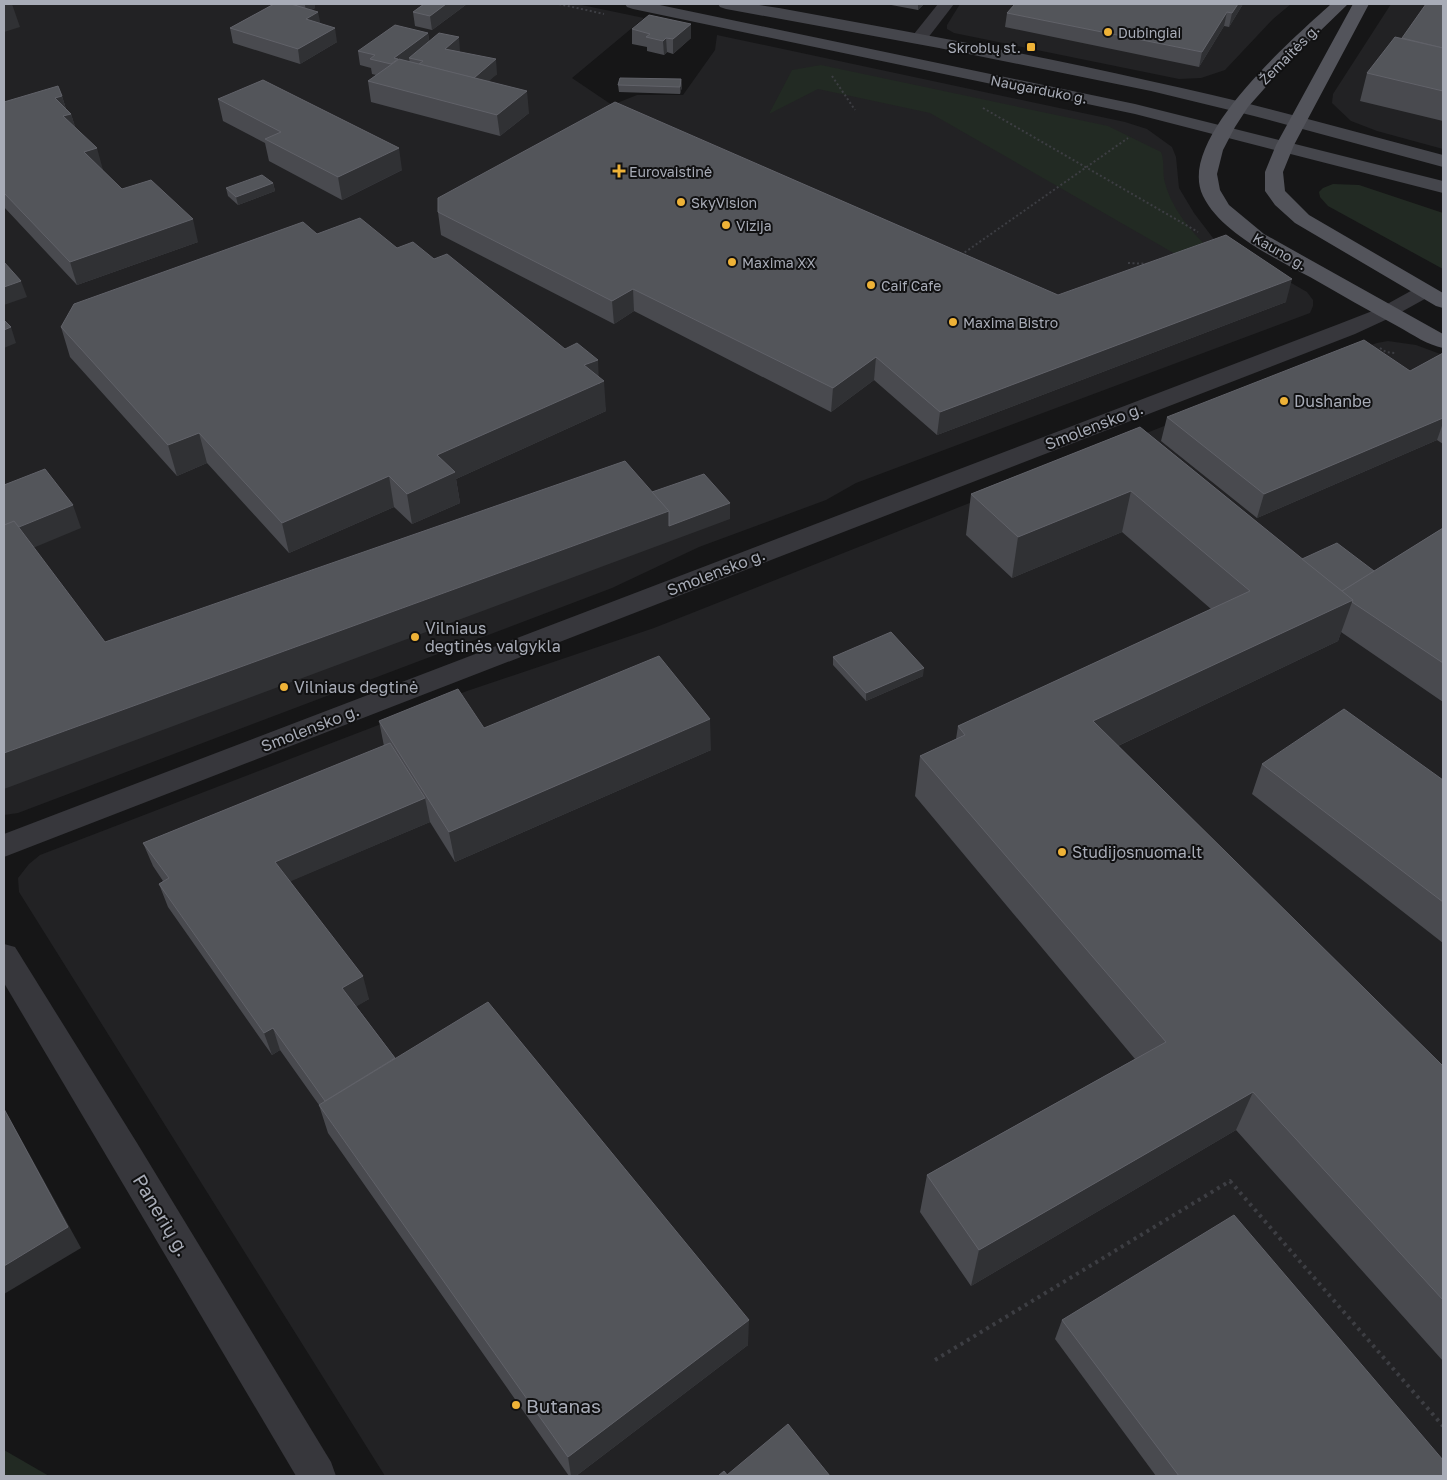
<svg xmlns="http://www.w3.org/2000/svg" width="1447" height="1480" viewBox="0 0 1447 1480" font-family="'Golos Text',sans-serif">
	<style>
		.built { fill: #222224 }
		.green { fill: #222a23 }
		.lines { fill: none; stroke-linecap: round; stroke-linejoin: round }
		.path-far1 { stroke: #3d3e43; stroke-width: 2; stroke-dasharray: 2 2.5; stroke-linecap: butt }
		.path { stroke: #3d3e43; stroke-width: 4; stroke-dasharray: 3 4.5; stroke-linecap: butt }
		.minor { fill: #37373c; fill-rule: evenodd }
		.secondary { fill: #45464c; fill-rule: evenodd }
		.primary { fill: #53545b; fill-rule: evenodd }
		.wall { fill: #494a4f }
		.shaded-wall { fill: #303134 }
		.building { fill: #53555a; stroke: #616269 }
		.poi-dot { fill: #eeb237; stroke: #111112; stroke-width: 2 }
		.labels { text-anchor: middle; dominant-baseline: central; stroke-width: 4; stroke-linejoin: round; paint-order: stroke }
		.far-poi-label { font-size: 14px; fill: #a8acb7; stroke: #111112; text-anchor: start }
		.far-street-label { font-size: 14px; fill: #a8acb7; stroke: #111112 }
		.poi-label { font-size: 16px; fill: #a8acb7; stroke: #111112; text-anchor: start }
		.street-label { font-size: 16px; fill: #a8acb7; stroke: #111112 }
		.near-street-label { font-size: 19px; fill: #a8acb7; stroke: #111112 }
		.near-poi-label { font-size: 19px; fill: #a8acb7; stroke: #111112; text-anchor: start }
	</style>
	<rect width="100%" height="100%" fill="#161617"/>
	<!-- built -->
	<g class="built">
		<path d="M4 4H577L644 18 572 78 612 105 637 95H683L715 50 717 35 1125 122 1147 129 1172 147 1176 157 1179 188 1194 213 1213 238 1307 292 1313 300V306L1310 313 856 483 826 500 699 547 612 588 18 813 4 815Z"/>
		<path d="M960 4H1291L1273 19 1225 70 1201 78 1179 79 954 33 947 29V25Z"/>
		<path d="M1391 4H1443V149L1377 131 1351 121 1332 103 1333 94Z"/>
		<path d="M1388 341 1416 345 1443 355V1476H385L19 892 18 878 29 864 40 855 467 691 654 628 1351 352 1377 343Z"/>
	</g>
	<!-- green -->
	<g class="green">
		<path d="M821 65 1108 126 1161 152C1165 162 1162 173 1165 183 1172 209 1192 233 1211 250L1184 259 930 113 818 89 769 114 792 70Z"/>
		<path d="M1333 184 1359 185 1443 213V269L1328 206 1320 197 1319 192 1323 188Z"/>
		<path d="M4 1450 49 1476H4Z"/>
	</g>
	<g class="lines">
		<!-- path-far1 -->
		<g class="path-far1">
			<path d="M559 4 604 14"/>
			<path d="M832 76 855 110"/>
			<path d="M983 108 1198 232"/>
			<path d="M961 255 1128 138"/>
			<path d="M1128 263 1150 264"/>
			<path d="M1380 348 1386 352 1395 353"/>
		</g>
		<!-- path -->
		<path class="path" d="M935 1360 1230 1181 1443 1426"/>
		<!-- minor -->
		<g class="minor">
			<path d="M938 4H954L924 43H912L910 39Z"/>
			<path d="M1425 285 1432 287 1435 291 1432 295 1394 316 1355 334 4 857V834L1339 324 1380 308 1418 287Z"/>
			<path d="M4 944 15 947 137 1143 331 1462 336 1476H296L4 983Z"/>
		</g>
		<!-- secondary -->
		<g class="secondary">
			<path d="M625 4H655L1135 104 1443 181V193L1135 114 633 9 627 7Z"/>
			<path d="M718 4H753L779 8C903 31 1027 53 1150 81 1249 102 1346 129 1443 155V167L1254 116 1151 91 939 48 726 9 720 7Z"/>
		</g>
		<!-- primary -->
		<g class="primary">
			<path d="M1331 4H1348L1287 63 1248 107 1235 127 1223 150 1217 174 1220 190 1229 205 1264 234 1443 334V348C1428 345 1413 335 1399 327 1369 311 1340 294 1310 277 1275 258 1221 233 1203 196 1175 139 1294 38 1331 4Z"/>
			<path d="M1353 4H1369L1294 145 1283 172 1285 191 1309 215 1443 293V308L1436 306 1295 223 1275 205 1265 191V172L1276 145Z"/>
		</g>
	</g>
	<!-- wall -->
	<g class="wall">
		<path d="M274 4H315V8L311 10 320 24 337 42 300 64 233 43 230 28Z"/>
		<path d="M424 4H467L432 30 415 26 413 12Z"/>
		<path d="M886 4H924L918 10Z"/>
		<path d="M1015 4H1243L1229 27 1224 26 1199 67 1005 27 1007 13Z"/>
		<path d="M1443 4V121L1360 101 1367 73 1402 38Z"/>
		<path d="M632 29 691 38 673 54 667 52 664 55 647 51V47L632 44Z"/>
		<path d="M428 33 429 41 460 52 497 74 488 81 529 113 500 136 371 102 368 81 376 75 372 74 371 68 360 65 358 51Z"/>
		<path d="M681 79 682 87 680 94 619 92 618 85Z"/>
		<path d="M62 96 66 109 71 114 75 127 103 170H102L122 189 198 242 77 285 4 207V102Z"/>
		<path d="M218 99 402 170 342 200 269 161 265 143 223 121Z"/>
		<path d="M273 183 275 191 238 205 228 196 226 188Z"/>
		<path d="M438 212 1058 295 1286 302 937 435 874 380 831 412 634 311 614 324 441 235Z"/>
		<path d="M317 234 397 248 434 259 599 377 606 411 456 479 460 503 412 524 394 507 289 553 207 463 177 476 70 357 61 327Z"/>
		<path d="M1443 353V444L1437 440 1257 518 1161 441 1167 417 1410 371Z"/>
		<path d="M1140 427 1302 559 1374 571 1443 528V702L1341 632 1338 641 1118 746 1443 1066V1361L1236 1130 971 1286 920 1212 927 1175 1135 1059 915 796 920 756 956 739 958 726 1211 609 1122 532 1012 578 966 535 971 494Z"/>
		<path d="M833 657 923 676 866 701 833 665Z"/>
		<path d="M379 721 484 728 711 750 455 862 430 822 290 881 369 999 356 1006 395 1058 748 1345 576 1476H569L328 1133 319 1105 280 1050 272 1055 168 907 159 884 163 881 153 866 143 843 384 746Z"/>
		<path d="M1262 764 1443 780V943L1252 794Z"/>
		<path d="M1062 1320 1443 1476H1156L1055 1339Z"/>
	</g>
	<!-- shaded-wall -->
	<g class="shaded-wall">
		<path d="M4 4H12L20 27 4 32Z"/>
		<path d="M308 4H315V8L306 12 305 5Z"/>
		<path d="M446 4H467L432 30 430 16Z"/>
		<path d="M918 4H924L918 10Z"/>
		<path d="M1238 4H1243L1229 27 1232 13Z"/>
		<path d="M318 12 321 26 306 19Z"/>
		<path d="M1227 12 1224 26 1199 67 1202 52Z"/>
		<path d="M691 24V38L673 54V39Z"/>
		<path d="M335 28 337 42 300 64 298 49Z"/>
		<path d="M428 33 430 48 409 58 410 63 394 58Z"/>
		<path d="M459 37 460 52 445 49Z"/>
		<path d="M666 38 667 52 664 55 663 41Z"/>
		<path d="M496 59 497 74 476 93 474 78Z"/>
		<path d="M681 79 682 87 680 94V87Z"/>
		<path d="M527 91 529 113 500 136 497 115Z"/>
		<path d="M62 96 68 115 71 114 78 135 64 119 55 98Z"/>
		<path d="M97 148 103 170 90 174 84 152Z"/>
		<path d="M399 148 402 170 342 200 338 177Z"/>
		<path d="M273 183 275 191 238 205 236 197Z"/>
		<path d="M193 219 198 242 77 285 70 262Z"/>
		<path d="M1292 279 1286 302 937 435 940 412Z"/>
		<path d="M21 281 27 297 4 305V287Z"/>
		<path d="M633 289 634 311 614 324 612 301Z"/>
		<path d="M11 327 16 343 4 348V330Z"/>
		<path d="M876 357 874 380 831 412 833 388Z"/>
		<path d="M598 360 599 384 604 381 606 411 456 479 460 503 412 524 407 494 437 455 584 365Z"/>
		<path d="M1443 418V423L1437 440 1257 518 1264 494Z"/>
		<path d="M199 433 207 463 177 476 168 445Z"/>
		<path d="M389 476 394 507 289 553 282 523Z"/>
		<path d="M1131 491 1122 532 1012 578 1018 537Z"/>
		<path d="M730 503V519L4 789V753L669 511Z"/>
		<path d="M73 505 81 528 4 560V533Z"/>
		<path d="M1381 578 1352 602 1338 641 1084 762 1093 721Z"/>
		<path d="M924 668 923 676 866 701V693Z"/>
		<path d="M710 719 711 750 455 862 449 832Z"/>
		<path d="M425 798 430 822 282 885 275 862Z"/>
		<path d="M363 976 369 999 349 1011 342 988Z"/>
		<path d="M273 1028 280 1050 272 1055 264 1033Z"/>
		<path d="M1253 1092 1236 1130 971 1286 979 1250Z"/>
		<path d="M4 1108 81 1248 4 1294Z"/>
		<path d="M749 1320 748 1345 576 1476H571L568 1457Z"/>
	</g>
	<!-- building -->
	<g class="building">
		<path d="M274 4H291L318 12 306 19 335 28 298 49 230 28Z"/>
		<path d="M424 4H446L430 16 413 12Z"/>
		<path d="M1015 4H1238L1232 13 1227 12 1202 52 1007 13Z"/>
		<path d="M1426 4H1443V48L1402 38Z"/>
		<path d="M649 15 691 24 673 39 666 38 663 41 646 37 650 34 632 29Z"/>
		<path d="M395 25 428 33 394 58 398 59 391 64 370 59 375 55 358 51Z"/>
		<path d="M439 33 459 37 445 49 496 59 474 78 419 64 423 61 409 58Z"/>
		<path d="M1395 37 1443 48V91L1367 73Z"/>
		<path d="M399 59 527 91 497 115 368 81Z"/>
		<path d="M620 78 681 79 680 87 618 85Z"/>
		<path d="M263 80 399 148 338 177 265 139 281 132 218 99Z"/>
		<path d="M58 86 62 96 55 98 71 114 63 116 97 148 84 152 122 189 151 180 193 219 70 262 4 193V102Z"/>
		<path d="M615 102 1058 295 1226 235 1292 279 940 412 876 357 833 388 633 289 612 301 438 212V198Z"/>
		<path d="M262 175 273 183 236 197 226 188Z"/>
		<path d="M360 218 397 248 413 242 434 259 447 254 565 349 577 343 598 360 584 365 604 381 437 455 455 472 407 494 389 476 282 523 199 433 168 445 61 327 74 304 303 222 317 234Z"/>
		<path d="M4 262 21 281 4 287Z"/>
		<path d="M4 320 11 327 4 330Z"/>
		<path d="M1364 340 1410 371 1443 353V418L1264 494 1167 417Z"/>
		<path d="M1140 427 1353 600 1093 721 1443 1066V1300L1253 1092 979 1250 927 1175 1166 1042 920 756 965 735 958 726 1250 591 1131 491 1018 537 971 494Z"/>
		<path d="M625 461 669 511 4 753V525L14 521 105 642Z"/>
		<path d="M45 469 73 505 19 527 14 521 4 525V485Z"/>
		<path d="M704 474 730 503 669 526V511L652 492Z"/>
		<path d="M1443 528V663L1352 602 1353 600 1342 591Z"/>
		<path d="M1337 543 1374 571 1342 591 1302 559Z"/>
		<path d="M891 632 924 668 866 693 833 657Z"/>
		<path d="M659 656 710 719 449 832 379 721 458 689 484 728Z"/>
		<path d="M1344 709 1443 780V902L1262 764Z"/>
		<path d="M390 743 425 798 275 862 363 976 342 988 395 1058 325 1101 273 1028 264 1033 159 884 169 878 143 843Z"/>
		<path d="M488 1002 749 1320 568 1457 319 1105Z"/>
		<path d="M4 1109 68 1227 4 1266Z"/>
		<path d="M1234 1215 1443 1460V1476H1179L1062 1320Z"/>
		<path d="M788 1424 830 1476H728L727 1475Z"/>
		<path d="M724 1471 728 1476H718Z"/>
	</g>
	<!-- markers -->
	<g class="poi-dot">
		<circle cx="1108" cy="32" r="5"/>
		<rect x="1026" y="42" width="10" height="10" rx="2.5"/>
		<path d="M616.5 163.5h5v5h5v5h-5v5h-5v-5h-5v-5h5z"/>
		<circle cx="681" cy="202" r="5"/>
		<circle cx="726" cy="225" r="5"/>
		<circle cx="732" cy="262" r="5"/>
		<circle cx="871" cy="285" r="5"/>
		<circle cx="953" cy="322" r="5"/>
		<circle cx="1284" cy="401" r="5"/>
		<circle cx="415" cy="637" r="5"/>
		<circle cx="284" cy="687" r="5"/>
		<circle cx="1062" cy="852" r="5"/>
		<circle cx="516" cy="1405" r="5"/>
	</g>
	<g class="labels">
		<!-- far-poi labels -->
		<g class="far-poi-label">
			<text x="1118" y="32">Dubingiai</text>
			<text x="1021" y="47" text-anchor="end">Skroblų st.</text>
			<text x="629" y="171">Eurovaistinė</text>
			<text x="691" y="202">SkyVision</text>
			<text x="736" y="225">Vizija</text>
			<text x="742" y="262">Maxima XX</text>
			<text x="881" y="285">Caif Cafe</text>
			<text x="963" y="322">Maxima Bistro</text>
		</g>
		<!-- far-street labels -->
		<g class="far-street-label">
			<text transform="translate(1289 54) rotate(-45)">Žemaitės g.</text>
			<text transform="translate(1039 89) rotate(11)">Naugarduko g.</text>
			<text transform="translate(1280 251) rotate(30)">Kauno g.</text>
		</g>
		<!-- poi labels -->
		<g class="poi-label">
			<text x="1294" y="401">Dushanbe</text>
			<text x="425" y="628">Vilniaus<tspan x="425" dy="18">degtinės valgykla</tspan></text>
			<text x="294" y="687">Vilniaus degtinė</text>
			<text x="1072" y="852">Studijosnuoma.lt</text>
		</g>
		<!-- street labels -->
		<g class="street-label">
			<text transform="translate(1094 426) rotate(-21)">Smolensko g.</text>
			<text transform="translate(716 572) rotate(-21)">Smolensko g.</text>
			<text transform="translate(310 728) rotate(-21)">Smolensko g.</text>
		</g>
		<!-- near-street labels -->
		<g class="near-street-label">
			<text transform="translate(162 1215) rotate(59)">Panerių g.</text>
		</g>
		<!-- near-poi labels -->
		<g class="near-poi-label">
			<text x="526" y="1405">Butanas</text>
		</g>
	</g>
	<!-- border -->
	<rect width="1447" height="1480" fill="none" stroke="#a8acb7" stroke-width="10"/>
</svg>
